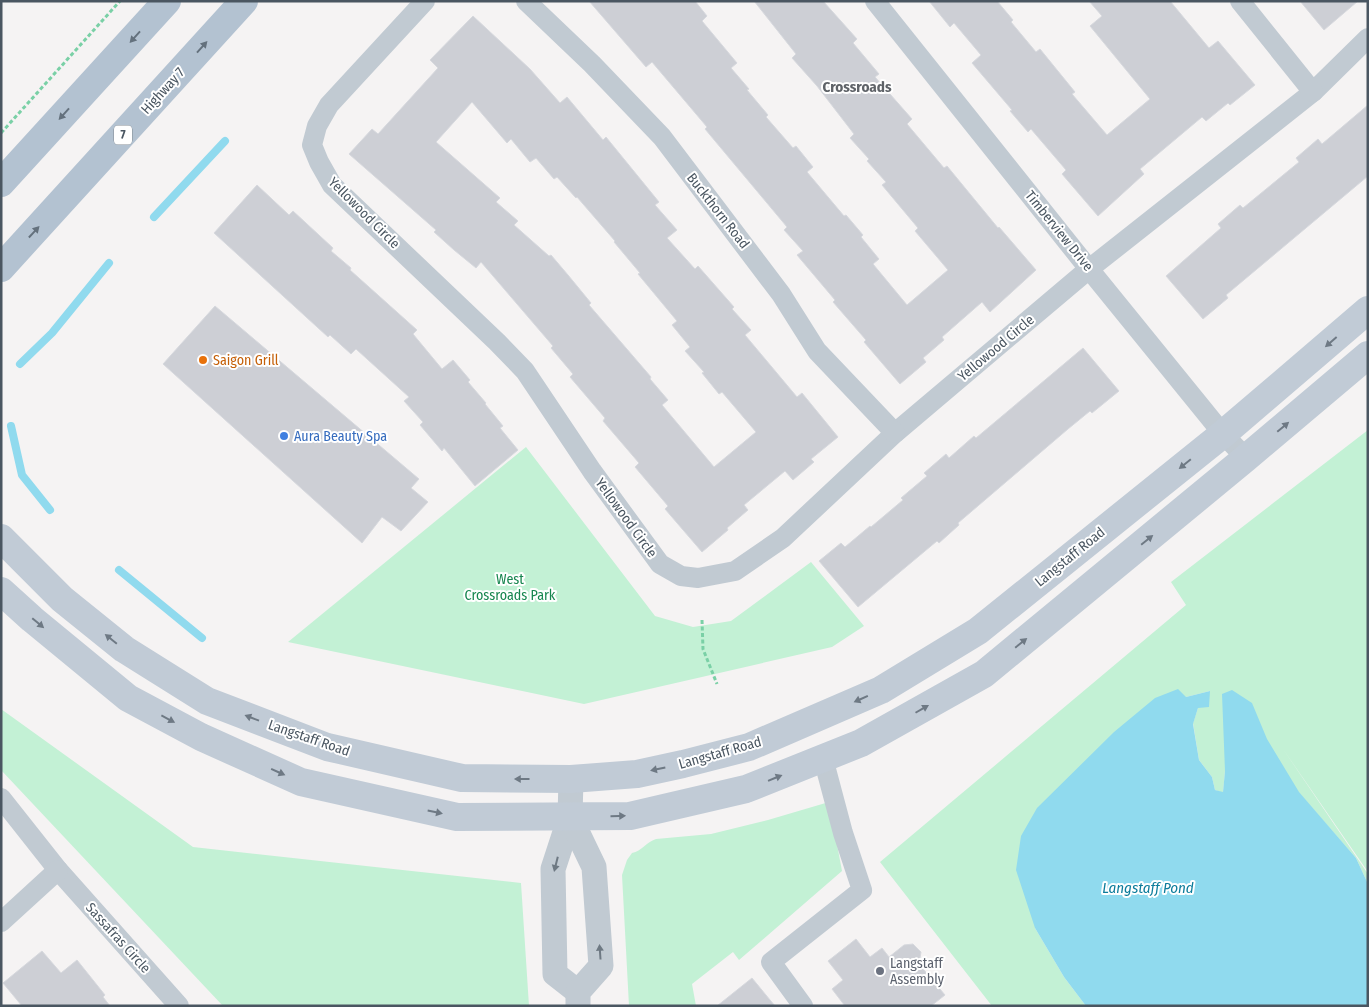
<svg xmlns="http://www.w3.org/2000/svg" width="1369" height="1007" viewBox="0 0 1369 1007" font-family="'Fira Sans Condensed',sans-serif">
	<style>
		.green { fill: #c3f1d5 }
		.water { fill: #90daee }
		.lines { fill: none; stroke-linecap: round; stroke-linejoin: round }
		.stream { stroke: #90daee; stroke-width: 8 }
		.building { fill: #cdcfd5; stroke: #d7d9de; fill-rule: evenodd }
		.path { stroke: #7ad0a6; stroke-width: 3; stroke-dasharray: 4 2.5; stroke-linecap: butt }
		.minor { stroke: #c1cad2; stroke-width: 20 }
		.tertiary { stroke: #c1cad2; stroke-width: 25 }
		.secondary { stroke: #c1cbd6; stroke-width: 28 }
		.primary { stroke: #b3c2d1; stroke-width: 28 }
		.oneway { fill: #64717d }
		.oneway2 { fill: #6e7984 }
		.oneway3 { fill: #6e7983 }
		.food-dot { fill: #e8710a; stroke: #fff; stroke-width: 2 }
		.shop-dot { fill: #3f7fe0; stroke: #fff; stroke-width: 2 }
		.worship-dot { fill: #6b7280; stroke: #fff; stroke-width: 2 }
		.labels { text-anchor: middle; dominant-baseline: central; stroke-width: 4; stroke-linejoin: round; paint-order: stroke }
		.shield { fill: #fff; stroke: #808990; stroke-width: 1 }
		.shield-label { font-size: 12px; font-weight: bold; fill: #4a5661 }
		.street-label { font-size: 14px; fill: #4a5661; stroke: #fff }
		.food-label { font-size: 14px; fill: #c56008; stroke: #fff; text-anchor: start }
		.shop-label { font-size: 14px; fill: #366cbe; stroke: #fff; text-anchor: start }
		.park-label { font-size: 14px; fill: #17864f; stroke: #fff }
		.worship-label { font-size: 14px; fill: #5b616d; stroke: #fff; text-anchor: start }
		.neighbourhood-label { font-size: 15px; font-weight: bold; fill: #5f6368; stroke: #fff }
		.water-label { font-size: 15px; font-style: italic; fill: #0c7c9b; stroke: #fff }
	</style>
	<rect width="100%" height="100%" fill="#f5f3f3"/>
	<!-- green -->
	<g class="green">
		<path d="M1368 430V872L1283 749 1368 874V884L1356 858 1299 793 1225 771 1223 793 1215 790 1212 777 1199 760 1193 723 1198 708 1210 691 1186 697 1035 928 1064 977 1086 1006H992L880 862 1186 605 1171 582Z"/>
		<path d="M526 447 655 616 693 627 731 621 811 562 864 626 832 647 584 704 288 642Z"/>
		<path d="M1 709 193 847 521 883 529 1006H223L1 770Z"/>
		<path d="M829 802 842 871 739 960 733 952 692 984 696 1006H629L622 875 627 860 632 853C642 851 646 842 656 839L711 834 768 820Z"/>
	</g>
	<!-- water -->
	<path class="water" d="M1178 689 1186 697 1210 691 1209 707 1198 708 1193 724 1199 760 1212 777 1215 790 1223 792 1225 771 1222 694 1232 690 1252 703 1267 739 1299 792 1356 858 1368 884V1006H1086L1064 977 1035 928 1016 870 1021 836 1037 808 1114 732 1155 698Z"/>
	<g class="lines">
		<!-- stream -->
		<g class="stream">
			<path d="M154 217 225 141"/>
			<path d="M20 364 52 333 109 263"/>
			<path d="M11 426 22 475 50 510"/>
			<path d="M119 570 202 638"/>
		</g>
	</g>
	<!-- building -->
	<g class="building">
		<path d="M589 1H695L707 16 702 21 737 63 731 68 749 89 747 90 768 115 766 117 793 148 796 146 813 167 807 172 844 216 846 215 863 235 861 237 879 259 873 264 907 305 948 270 915 231 918 228 882 185 886 182 867 161 869 159 850 138 854 134 817 86 792 58 796 54 754 1H823L857 39 853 43 879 74 875 77 912 119 907 124 944 168 947 166 998 228 999 227 1036 270 990 312 982 302 942 337 944 340 923 358 926 362 900 384 864 342 866 340 833 302 835 300 797 255 803 251 784 230 787 227 705 129 707 127 652 62 646 67Z"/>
		<path d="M929 1H997L1013 20 1011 22 1036 52 1040 49 1075 92 1072 94 1107 135 1150 99 1090 26 1102 16 1089 1H1170L1209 48 1218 41 1255 85 1230 105 1228 103 1206 121 1202 117 1140 169 1144 174 1098 216 1062 174 1066 170 1031 129 1028 132 1010 111 1012 110 972 63 981 55 954 23 950 27Z"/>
		<path d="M1300 1H1358L1324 30Z"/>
		<path d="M473 16 530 69 560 103 567 97 603 140 606 137 659 202 655 205 677 230 667 238 695 269 698 266 734 307 732 309 751 330 745 335 797 397 802 393 838 437 811 459 814 462 793 480 785 471 744 505 748 510 727 528 728 530 702 552 665 509 668 506 635 467 639 463 603 421 605 418 570 377 573 374 551 348 553 346 481 262 476 268 454 250 434 232 436 230 349 154 372 129 378 134 438 68 430 60ZM472 102 507 143 511 139 530 162 536 158 554 179 557 177 576 198 577 197 615 241 614 242 640 273 638 274 677 321 672 325 690 347 685 351 704 372 702 373 719 394 722 392 756 432 714 467 662 405 668 400 650 379 651 377 589 305 591 303 568 275 551 255 549 256 514 225 518 221 496 202 500 198 436 142Z"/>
		<path d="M1368 105V176L1226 295 1228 298 1203 319 1166 276 1221 228 1218 224 1240 205 1243 208 1299 162 1296 158 1318 139 1322 144Z"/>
		<path d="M257 185 289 215 293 211 333 248 331 251 351 268 350 270 417 330 413 334 442 369 453 360 470 380 468 382 486 403 485 404 503 426 500 428 518 450 475 486 444 448 442 451 420 425 423 422 404 401 409 397 356 349 351 354 330 335 328 337 214 233Z"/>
		<path d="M215 306 419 479 411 488 428 502 401 531 382 517 362 543 163 364Z"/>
		<path d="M1083 348 1119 391 1092 413 1090 411 1068 429 958 523 959 525 939 543 937 541 858 607 819 561 841 543 845 547 870 526 871 527 903 500 901 498 927 476 924 473 946 454 949 458 974 436 976 438Z"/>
		<path d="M856 939 870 957 882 948 889 957 904 945 913 944 921 952 919 964 945 995 931 1006H845L832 989 843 980 828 961Z"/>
		<path d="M42 951 61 973 77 960 105 995 103 997 110 1006H22L3 983Z"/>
		<path d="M752 978 775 1006H717Z"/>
	</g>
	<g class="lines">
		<!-- path -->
		<g class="path">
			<path d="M1 133 120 1"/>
			<path d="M702 620 703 649 717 684"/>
		</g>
		<!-- minor -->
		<g class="minor">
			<path d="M425 1 329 105 317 126 312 145 319 162 332 185 497 342 525 371 592 471 660 564 681 576 698 578 735 571 783 538 895 433 1089 269 1313 92 1368 38"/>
			<path d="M526 1 592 64 662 137 781 294 817 351 895 433"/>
			<path d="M875 1 1089 269 1223 434 1246 458"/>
			<path d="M1240 1 1313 92"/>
			<path d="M1 798 58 870 179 1006"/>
			<path d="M1 922 58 870"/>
			<path d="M803 1006 771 962 862 890 843 833 823 758"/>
		</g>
		<!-- tertiary -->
		<g class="tertiary">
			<path d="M571 779 570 817 553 869 555 974 578 992"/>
			<path d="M570 817 594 867 601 966 578 992V1006"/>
		</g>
		<!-- secondary -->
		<g class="secondary">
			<path d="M1 538 62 599 124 649 207 701 327 747 462 778 571 779 637 774 683 764 749 747 881 690 978 631 1223 434 1368 310"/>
			<path d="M1 591 32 619 128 698 201 737 301 782 457 817 630 816 746 789 861 743 984 674 1246 458 1368 355"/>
		</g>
		<!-- primary -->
		<g class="primary">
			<path d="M1 183 167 1"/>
			<path d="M1 268 244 1"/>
		</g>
	</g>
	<!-- one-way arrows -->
	<defs><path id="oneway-solid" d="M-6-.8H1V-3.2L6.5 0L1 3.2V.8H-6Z" transform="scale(1.25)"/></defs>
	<g class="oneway">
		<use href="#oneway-solid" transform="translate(135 37) rotate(132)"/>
		<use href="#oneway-solid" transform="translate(202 47) rotate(-48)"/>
		<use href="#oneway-solid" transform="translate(64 114) rotate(132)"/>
		<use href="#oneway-solid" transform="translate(34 232) rotate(-47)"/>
	</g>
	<g class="oneway2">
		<use href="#oneway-solid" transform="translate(1331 342) rotate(139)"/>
		<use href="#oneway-solid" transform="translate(1283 427) rotate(-40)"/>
		<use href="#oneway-solid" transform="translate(1185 464) rotate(141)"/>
		<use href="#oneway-solid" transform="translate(1147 540) rotate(-39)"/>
		<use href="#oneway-solid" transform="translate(38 623) rotate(40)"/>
		<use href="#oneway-solid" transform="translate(111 639) rotate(-141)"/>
		<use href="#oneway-solid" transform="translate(1021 643) rotate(-39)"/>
		<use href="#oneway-solid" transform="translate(861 699) rotate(156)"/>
		<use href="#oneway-solid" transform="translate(922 709) rotate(-30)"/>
		<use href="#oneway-solid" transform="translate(252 718) rotate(-159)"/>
		<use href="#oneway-solid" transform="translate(168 719) rotate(28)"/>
		<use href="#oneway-solid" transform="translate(658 769) rotate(168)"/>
		<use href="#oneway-solid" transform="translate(278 772) rotate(24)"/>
		<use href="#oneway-solid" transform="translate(775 778) rotate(-22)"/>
		<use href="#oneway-solid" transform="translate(522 779) rotate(-180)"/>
		<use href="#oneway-solid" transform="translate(435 812) rotate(12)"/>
		<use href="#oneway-solid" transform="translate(618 816) rotate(-1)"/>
	</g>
	<g class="oneway3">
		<use href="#oneway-solid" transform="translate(556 864) rotate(104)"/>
		<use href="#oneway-solid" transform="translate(600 952) rotate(-94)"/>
	</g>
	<!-- markers -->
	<circle class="food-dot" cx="203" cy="360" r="5"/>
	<circle class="shop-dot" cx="284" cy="436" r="5"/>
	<circle class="worship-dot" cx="880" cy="971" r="5"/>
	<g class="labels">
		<!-- shield labels -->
		<rect class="shield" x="114" y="125.5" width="18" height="19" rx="4"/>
		<g class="shield-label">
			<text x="123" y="135">7</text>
		</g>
		<!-- street labels -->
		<g class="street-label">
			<text transform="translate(163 91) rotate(-48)">Highway 7</text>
			<text transform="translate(718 211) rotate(52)">Buckthorn Road</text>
			<text transform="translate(364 213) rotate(45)">Yellowood Circle</text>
			<text transform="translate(1059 231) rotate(51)">Timberview Drive</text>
			<text transform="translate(996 348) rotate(-40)">Yellowood Circle</text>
			<text transform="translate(626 518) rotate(54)">Yellowood Circle</text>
			<text transform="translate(1070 557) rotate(-39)">Langstaff Road</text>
			<text transform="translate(309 738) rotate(19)">Langstaff Road</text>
			<text transform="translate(720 753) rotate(-16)">Langstaff Road</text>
			<text transform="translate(118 938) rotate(48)">Sassafras Circle</text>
		</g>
		<!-- food labels -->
		<g class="food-label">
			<text x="213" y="360">Saigon Grill</text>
		</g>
		<!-- shop labels -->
		<g class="shop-label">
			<text x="294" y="436">Aura Beauty Spa</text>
		</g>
		<!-- park labels -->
		<g class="park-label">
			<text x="510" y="579">West<tspan x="510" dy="16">Crossroads Park</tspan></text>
		</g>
		<!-- worship labels -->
		<g class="worship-label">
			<text x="890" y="963">Langstaff<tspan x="890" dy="16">Assembly</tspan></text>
		</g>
		<!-- neighbourhood labels -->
		<g class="neighbourhood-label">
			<text x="857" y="87">Crossroads</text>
		</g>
		<!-- water labels -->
		<g class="water-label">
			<text x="1148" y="888">Langstaff Pond</text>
		</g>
	</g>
	<!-- border -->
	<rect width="1369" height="1007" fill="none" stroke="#4a5661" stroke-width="5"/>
</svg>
